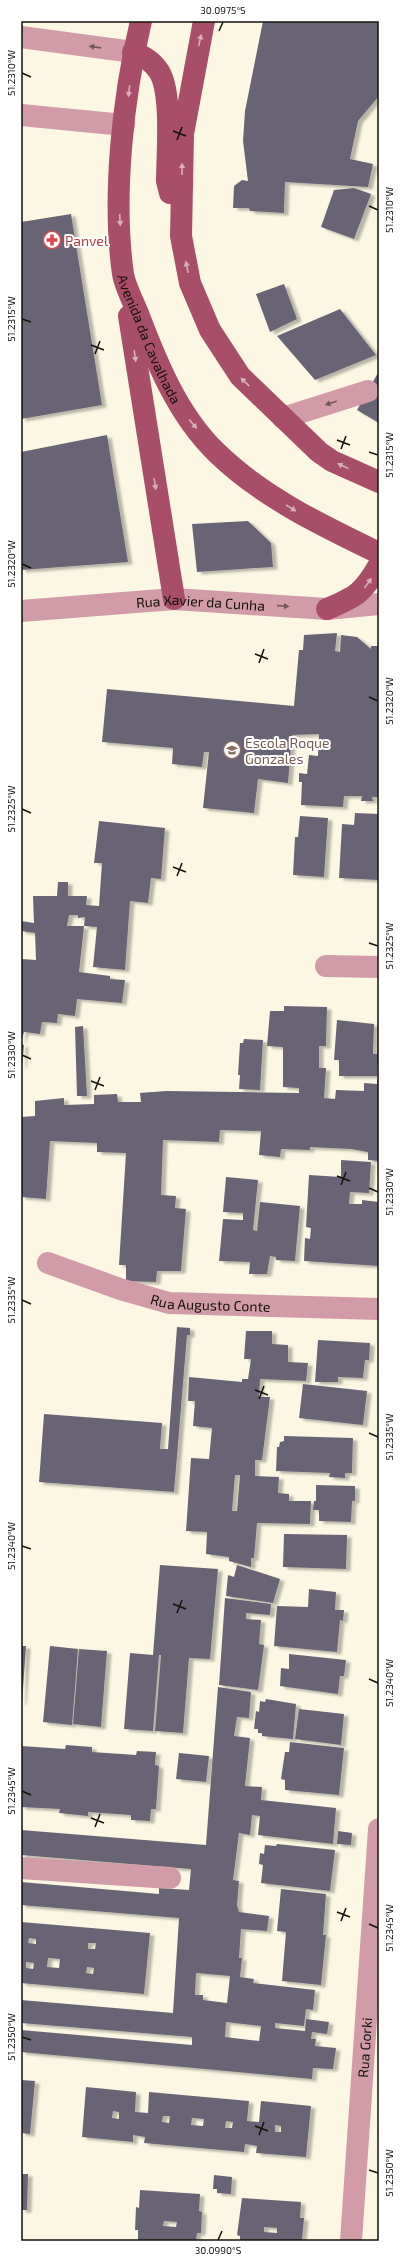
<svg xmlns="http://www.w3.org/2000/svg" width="400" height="2262" viewBox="0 0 400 2262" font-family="'Exo 2',sans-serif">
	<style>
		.building { fill: #696476; fill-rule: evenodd; filter: url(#shadow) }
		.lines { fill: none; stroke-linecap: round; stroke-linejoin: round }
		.minor { stroke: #d19ca8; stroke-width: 22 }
		.major { stroke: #a84e68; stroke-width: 22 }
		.oneway { fill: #d8afbb }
		.oneway2 { fill: #72575a }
		.ticks { fill: none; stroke: #13120b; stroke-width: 1.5 }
		.labels { text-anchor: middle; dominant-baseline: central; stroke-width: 4; stroke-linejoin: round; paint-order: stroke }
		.health-label { font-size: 14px; fill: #be3a42; stroke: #fff; text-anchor: start }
		.street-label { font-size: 14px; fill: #13120b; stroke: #fff }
		.education-label { font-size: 14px; fill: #785e54; stroke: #fff; text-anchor: start }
		.neatline { fill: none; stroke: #13120b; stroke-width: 1.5 }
		.ticks-label { font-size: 10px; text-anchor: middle; fill: #13120b }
	</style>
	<defs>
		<filter id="shadow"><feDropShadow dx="4.5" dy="2.5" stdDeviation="1" flood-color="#0004"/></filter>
	</defs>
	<rect width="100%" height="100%" fill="#fbf7e2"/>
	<!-- building -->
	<g class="building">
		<path d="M263 21H379V96L358 121 350 159 373 164 368 187 285 182 284 213 250 211 249 208H233L234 186 242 180 248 181 243 141 245 111Z"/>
		<path d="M354 188 371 194 354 239 321 227 334 190Z"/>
		<path d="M71 214 102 405 21 419V222Z"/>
		<path d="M284 284 297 319 270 332 256 294Z"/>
		<path d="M340 309 376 355 315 380 277 336Z"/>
		<path d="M379 371V423L357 410Z"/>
		<path d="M107 435 128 562 21 570V452Z"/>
		<path d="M248 521 271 543 273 567 197 572 192 524Z"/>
		<path d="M337 633 335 651 340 652 341 635 357 637 371 649V646H379V797H372L373 801H361L362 796H344L343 807 301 805 302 782H299V773L307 774 309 755 318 756 319 734 292 735 288 783 258 779 254 813 203 808 209 752H204L202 767 172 764 173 748 102 742 107 689 294 706 299 650H303L304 635Z"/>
		<path d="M355 813 379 814V880L339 878 342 824 354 825Z"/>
		<path d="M300 816 328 818 324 877 293 875 295 837H298Z"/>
		<path d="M99 821 165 828 161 879 151 878 148 903 130 901 125 970 93 967 97 927 84 926 79 972 110 976V979L125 980 122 1003 77 999 75 1016 58 1014 57 1023 42 1022 40 1034 24 1032 21 1043V959L36 960 35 933 21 931V921L34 923 33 896H57L58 882H68V896H87L86 905 99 906 102 863H94ZM69 915H78V918L85 917 84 926H67Z"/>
		<path d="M284 1006 327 1007 326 1046H319V1068H326L324 1098 335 1099 336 1090 364 1091V1083L377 1084V1080H379V1161L368 1160V1152L351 1149 310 1147V1150L281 1149 280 1157 259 1155 261 1131 220 1130 219 1142 163 1140 161 1195 176 1196 175 1208 186 1209 181 1271H157L156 1282 126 1281V1265H119L126 1153 97 1152V1143L50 1141 46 1199 21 1197V1117L35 1116V1101L64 1098V1105L94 1104V1095L117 1094 118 1102H141L140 1093 166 1091 299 1093V1088L283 1087V1047L267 1046 270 1011H284Z"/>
		<path d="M378 1019 379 1065H377V1076H339V1060H334L337 1020 374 1024 373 1054H377Z"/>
		<path d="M83 1026 87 1096H77L75 1027Z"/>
		<path d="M244 1039 263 1040 260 1090 239 1089 240 1075H238L240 1043H243Z"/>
		<path d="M21 1044 24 1045 22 1066 21 1065Z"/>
		<path d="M341 1160 371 1162 369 1193 350 1192 349 1204H362V1200L379 1202V1266L304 1261 305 1238 310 1239 311 1228 306 1227 309 1175 341 1177Z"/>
		<path d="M226 1177 258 1180 253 1230 257 1231 260 1202 300 1206 295 1261 276 1260V1257L270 1256 267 1274H249L250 1262 219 1261 223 1219 243 1220V1213L223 1212Z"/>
		<path d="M177 1327 190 1328V1335H187L174 1492 39 1482 44 1414 162 1423 160 1449H168Z"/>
		<path d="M246 1331H272V1344L288 1345V1362L308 1363 306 1381 260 1379 259 1397H270L262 1460H255V1476L279 1477 278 1493 289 1494V1501H311L310 1524 257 1523 254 1558H251V1567L229 1561V1557L206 1554 207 1532 186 1531 191 1458 209 1459 212 1428 193 1426 195 1401H188L189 1377 242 1382V1379H248L251 1359H244ZM235 1475H240L237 1511H232Z"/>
		<path d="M318 1340 370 1343 369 1360H365L363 1378 338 1377V1382H315Z"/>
		<path d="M303 1384 367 1391 363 1425 299 1418Z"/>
		<path d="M284 1436 353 1438 352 1473H345V1478L329 1477 330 1473 276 1471 277 1447H279L280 1442 284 1441Z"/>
		<path d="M316 1485 355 1486V1501H352L351 1522 319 1521V1510H313L314 1501H316Z"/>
		<path d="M284 1534 347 1535 346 1569 283 1567Z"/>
		<path d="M160 1565 218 1569 210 1659 189 1658 183 1733 155 1731 161 1655H159L153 1731 124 1729 130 1653 153 1655Z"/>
		<path d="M237 1565 280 1579 273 1603 226 1596 228 1575 234 1577Z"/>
		<path d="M309 1589 336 1592 335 1610H344L343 1621 340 1620 337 1652 274 1646 277 1606 308 1607Z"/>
		<path d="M225 1598 271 1604 270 1615 246 1613V1619L261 1620 259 1644 264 1645 258 1690 219 1685Z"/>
		<path d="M21 1646H26L22 1703H21Z"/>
		<path d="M50 1646 78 1649 72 1725 43 1722Z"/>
		<path d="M79 1649 107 1651 101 1727 73 1724Z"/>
		<path d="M289 1654 346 1660 344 1676H340L338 1694 280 1686 281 1668 289 1669Z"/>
		<path d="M218 1687 251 1692 249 1718 237 1717 234 1736 250 1738 245 1786 262 1787 261 1800 336 1808 333 1844 258 1835 260 1816 252 1815 250 1835 239 1833 233 1880 239 1881 237 1905 239 1912 269 1916 267 1931 241 1929 239 1958H242L240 1977 254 1979 253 1983 315 1990 313 2010 306 2009 304 2026 275 2023V2028L305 2031 306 2019 329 2022 327 2034 312 2032 311 2039H316L315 2046 336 2048 333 2069 313 2068 312 2079 21 2052V2030L192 2045V2037L21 2023V2000L173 2013 179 1918 21 1905V1882L159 1894V1888L189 1890 191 1869 21 1855V1830L206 1845ZM196 1973 230 1976 227 2003 203 2000V1995H195ZM226 2022 261 2026 259 2041 225 2037Z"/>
		<path d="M266 1699 296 1704 293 1739 262 1736V1733H258V1729H254L256 1711 259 1712 260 1701 265 1702Z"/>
		<path d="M299 1709 344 1714 341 1745 295 1739Z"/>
		<path d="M290 1742 344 1748 339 1795 285 1790V1780L281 1779 285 1752H289Z"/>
		<path d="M66 1745 92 1747V1752L136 1755 137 1751 156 1752 155 1765 159 1766 156 1809H151L150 1821 131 1820V1815L88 1812V1816L59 1813 60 1809 21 1807V1746L65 1749Z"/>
		<path d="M179 1753 209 1756 206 1782 176 1779Z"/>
		<path d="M338 1831 352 1833 351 1845 337 1844Z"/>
		<path d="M277 1844 335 1850 330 1891 261 1883 263 1865 259 1864 260 1853 264 1854 265 1845 276 1846Z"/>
		<path d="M281 1889 326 1894 323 1935H326L321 1985 282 1981 286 1932 277 1931Z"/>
		<path d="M21 1922 150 1933 144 1994 21 1983ZM29 1938 36 1939V1944L28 1943ZM88 1943H96L95 1949H88ZM48 1958 60 1959 59 1968 47 1967ZM26 1962 34 1963 33 1969 26 1968ZM87 1967 94 1968 93 1974 86 1973Z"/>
		<path d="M21 2080 35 2081 30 2134 21 2133Z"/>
		<path d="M86 2087 136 2092 135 2112 148 2113 149 2092 249 2101 247 2121 259 2122 261 2101 311 2106 306 2157 256 2153 257 2146 245 2144 244 2152 144 2143 145 2137 133 2135V2142L82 2137ZM113 2111 119 2112V2119L112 2118ZM163 2116H170L169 2123 162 2122ZM192 2118 204 2119 203 2126 191 2125ZM226 2121 233 2122 232 2128H225ZM275 2125 281 2126V2132H275Z"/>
		<path d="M21 2174H28L27 2210H21Z"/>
		<path d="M214 2175 232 2177 231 2194 217 2193V2189H213Z"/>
		<path d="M140 2190 200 2194 199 2211 202 2212 201 2233H197L196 2241H138V2230H135L136 2207 139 2208ZM164 2221 177 2222 176 2227 163 2226Z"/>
		<path d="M242 2198 301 2202 300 2218H304L302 2240 240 2241V2236L237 2235ZM264 2227 277 2228V2233L264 2232Z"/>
	</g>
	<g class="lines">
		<!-- minor -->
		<g class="minor">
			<path d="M21 37 133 52"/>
			<path d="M21 115 124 125"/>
			<path d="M283 418 368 391"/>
			<path id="s1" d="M21 611 174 599 327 609 379 604"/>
			<path d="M326 966 379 967"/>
			<path id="s2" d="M48 1263 120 1289 169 1303 379 1309"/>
			<path d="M21 1868 170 1878"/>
			<path id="s3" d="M351 2241 379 1829"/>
		</g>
		<!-- major -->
		<g class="major">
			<path id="s4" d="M141 21C123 97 112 196 123 274 125 286 132 299 137 311 156 361 177 414 216 452 262 497 321 525 379 553"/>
			<path d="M204 21 183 134 181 236 190 283 210 330 240 376 319 452 332 461 379 482"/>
			<path d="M133 52C144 57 151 60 158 70 173 90 167 155 167 181L170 193"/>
			<path d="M129 316 174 599"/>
			<path d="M327 609C356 597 363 593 379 565"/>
		</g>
	</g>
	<!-- one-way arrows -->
	<defs><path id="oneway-solid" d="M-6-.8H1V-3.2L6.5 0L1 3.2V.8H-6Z"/></defs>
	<g class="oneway">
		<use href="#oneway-solid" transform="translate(200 40) rotate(-78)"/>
		<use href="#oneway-solid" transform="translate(129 91) rotate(97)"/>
		<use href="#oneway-solid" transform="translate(182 169) rotate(-89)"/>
		<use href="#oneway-solid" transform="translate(120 220) rotate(87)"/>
		<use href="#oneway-solid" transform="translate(187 267) rotate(-101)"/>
		<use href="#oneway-solid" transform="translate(135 356) rotate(82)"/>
		<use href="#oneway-solid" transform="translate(245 382) rotate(-136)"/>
		<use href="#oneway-solid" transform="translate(193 424) rotate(50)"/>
		<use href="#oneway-solid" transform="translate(343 466) rotate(-156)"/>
		<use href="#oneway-solid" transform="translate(155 484) rotate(80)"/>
		<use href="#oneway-solid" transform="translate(291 508) rotate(32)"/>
		<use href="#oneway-solid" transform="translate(368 583) rotate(-54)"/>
	</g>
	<g class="oneway2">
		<use href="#oneway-solid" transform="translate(95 47) rotate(-172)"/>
		<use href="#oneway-solid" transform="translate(331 403) rotate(162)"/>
		<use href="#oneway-solid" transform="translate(283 606) rotate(4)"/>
	</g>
	<!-- ticks -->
	<path class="ticks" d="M219 31 223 22M22 73 31 77M173 131 186 136M177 140 182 127M369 206 378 210M22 319 31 322M91 345 104 350M95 354 100 341M337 440 350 445M341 449 346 436M369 452 378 455M22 564 31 568M255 654 268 659M259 663 264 649M369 697 378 701M22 809 31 813M173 867 186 872M177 876 182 863M369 943 378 946M22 1055 31 1059M91 1081 104 1086M95 1090 100 1077M337 1176 350 1181M341 1185 346 1172M369 1188 378 1192M22 1300 31 1304M255 1390 268 1395M259 1399 264 1386M369 1433 378 1437M22 1546 31 1549M173 1604 186 1609M177 1613 182 1600M369 1679 378 1683M22 1791 31 1795M91 1818 104 1823M95 1827 100 1814M337 1912 350 1917M341 1921 346 1908M369 1924 378 1928M22 2037 31 2040M255 2126 268 2131M259 2135 264 2122M369 2170 378 2173M218 2240 222 2231"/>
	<!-- icons -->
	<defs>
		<symbol id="pharmacy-ring" viewBox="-11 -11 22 22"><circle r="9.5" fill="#fff" stroke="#e0444e" stroke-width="1.5"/><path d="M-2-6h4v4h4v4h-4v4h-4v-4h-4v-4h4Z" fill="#e0444e"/></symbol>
		<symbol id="school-ring" viewBox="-11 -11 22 22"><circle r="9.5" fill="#fff" stroke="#8d6e63" stroke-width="1.5"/><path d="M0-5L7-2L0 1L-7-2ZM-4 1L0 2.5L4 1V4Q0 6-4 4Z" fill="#8d6e63"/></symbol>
	</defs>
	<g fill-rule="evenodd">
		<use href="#pharmacy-ring" x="42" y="230" width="20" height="20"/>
		<use href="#school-ring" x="222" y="740" width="20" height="20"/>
	</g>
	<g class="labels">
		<!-- health labels -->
		<g class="health-label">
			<text x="65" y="240">Panvel</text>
		</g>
		<!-- street labels -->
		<g class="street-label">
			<text stroke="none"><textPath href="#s4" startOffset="325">Avenida da Cavalhada</textPath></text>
			<text stroke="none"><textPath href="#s1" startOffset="180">Rua Xavier da Cunha</textPath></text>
			<text stroke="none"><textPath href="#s2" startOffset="169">Rua Augusto Conte</textPath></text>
			<text stroke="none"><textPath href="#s3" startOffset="194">Rua Gorki</textPath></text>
		</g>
		<!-- education labels -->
		<g class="education-label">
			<text x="245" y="742">Escola Roque<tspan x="245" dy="16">Gonzales</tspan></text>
		</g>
	</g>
	<!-- border -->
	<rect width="400" height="2262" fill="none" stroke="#ffffff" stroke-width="44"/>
	<rect x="22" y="22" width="356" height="2218" class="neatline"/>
	<g class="ticks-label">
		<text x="223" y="14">30.0975°S</text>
		<text transform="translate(11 73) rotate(-90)" y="4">51.2310°W</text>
		<text transform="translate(389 210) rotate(-90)" y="4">51.2310°W</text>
		<text transform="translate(11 319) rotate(-90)" y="4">51.2315°W</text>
		<text transform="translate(389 455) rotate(-90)" y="4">51.2315°W</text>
		<text transform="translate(11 564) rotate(-90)" y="4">51.2320°W</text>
		<text transform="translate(389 701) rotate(-90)" y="4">51.2320°W</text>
		<text transform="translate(11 809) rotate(-90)" y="4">51.2325°W</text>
		<text transform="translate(389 946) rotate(-90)" y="4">51.2325°W</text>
		<text transform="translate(11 1055) rotate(-90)" y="4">51.2330°W</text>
		<text transform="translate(389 1192) rotate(-90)" y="4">51.2330°W</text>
		<text transform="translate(11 1300) rotate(-90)" y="4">51.2335°W</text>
		<text transform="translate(389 1437) rotate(-90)" y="4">51.2335°W</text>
		<text transform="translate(11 1546) rotate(-90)" y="4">51.2340°W</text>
		<text transform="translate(389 1683) rotate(-90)" y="4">51.2340°W</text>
		<text transform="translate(11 1791) rotate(-90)" y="4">51.2345°W</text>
		<text transform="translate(389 1928) rotate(-90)" y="4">51.2345°W</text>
		<text transform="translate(11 2037) rotate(-90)" y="4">51.2350°W</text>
		<text transform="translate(389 2173) rotate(-90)" y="4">51.2350°W</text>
		<text x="218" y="2254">30.0990°S</text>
	</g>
</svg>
